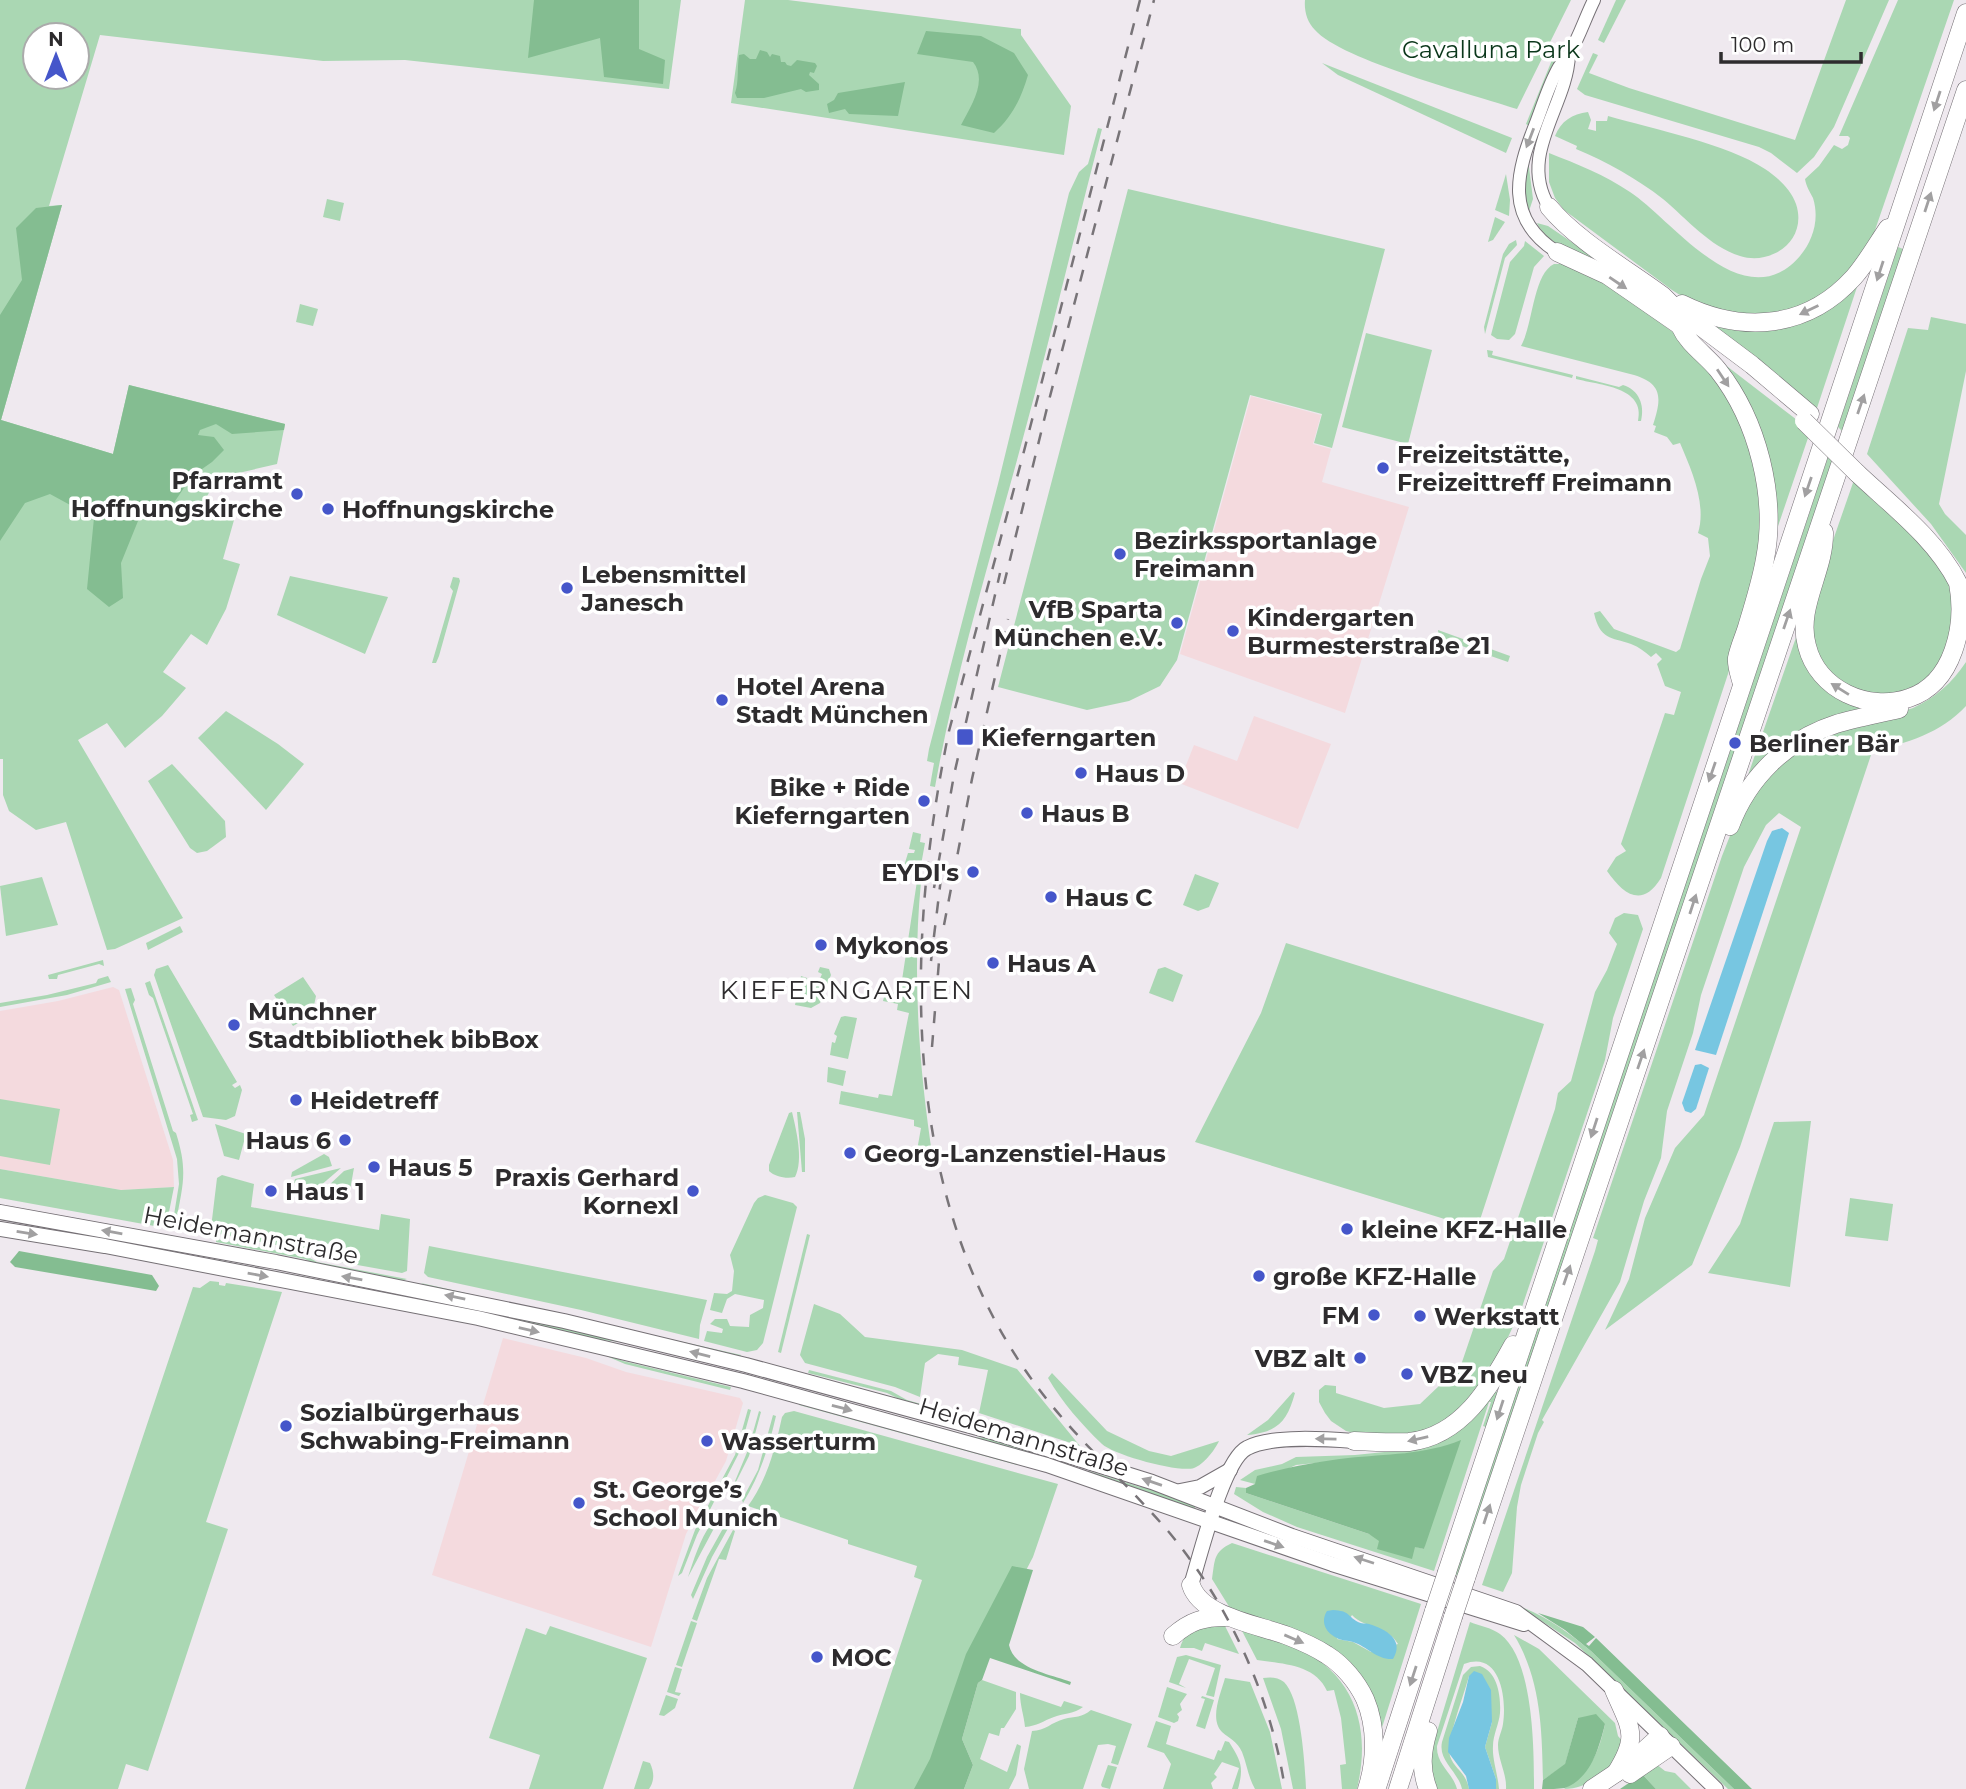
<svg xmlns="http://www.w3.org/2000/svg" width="1966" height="1789" viewBox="0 0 1966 1789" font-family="Montserrat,sans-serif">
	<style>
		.education { fill: #f4dade }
		.green { fill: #aad7b3; fill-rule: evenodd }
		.forest { fill: #84bd91 }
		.water { fill: #77c6e1 }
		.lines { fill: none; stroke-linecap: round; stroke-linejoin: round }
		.minor-casing { stroke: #757075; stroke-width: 14 }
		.major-casing { stroke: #757075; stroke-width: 16 }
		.highway-casing { stroke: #757075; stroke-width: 19 }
		.minor { stroke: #fff; stroke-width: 12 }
		.major { stroke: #fff; stroke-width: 14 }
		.highway { stroke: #fff; stroke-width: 18 }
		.rail { stroke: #787478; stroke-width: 2.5; stroke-dasharray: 12 12; stroke-linecap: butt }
		.highway-bridge-casing { stroke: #757075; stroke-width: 19; stroke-linecap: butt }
		.highway-bridge { stroke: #fff; stroke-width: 18 }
		.oneway { fill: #a1a0a1 }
		.poi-dot { fill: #4556ca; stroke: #fff; stroke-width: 2.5 }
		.labels { text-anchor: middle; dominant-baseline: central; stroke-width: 7; stroke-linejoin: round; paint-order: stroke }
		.park-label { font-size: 24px; fill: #0b371b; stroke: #fff }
		.poi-label { font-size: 24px; font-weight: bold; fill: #2e2c2e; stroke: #fff; text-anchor: start }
		.street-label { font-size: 24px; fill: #2e2c2e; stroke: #fff }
		.neighbourhood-label { font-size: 26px; letter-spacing: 2px; fill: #2e2c2e; stroke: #fff }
	</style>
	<rect width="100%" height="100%" fill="#efe9ef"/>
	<!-- education -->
	<g class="education">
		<path d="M1251 396 1321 415 1313 444 1331 449 1322 482 1409 507 1345 713 1180 654Z"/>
		<path d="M1254 716 1331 744 1298 829 1179 783 1194 745 1237 761Z"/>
		<path d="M113 987 119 990 173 1160 174 1187 121 1190 0 1169V1011L58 1001Z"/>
		<path d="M503 1338 586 1358 626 1372 740 1398 743 1403 726 1461 686 1534 651 1647 432 1575Z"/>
	</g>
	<!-- green -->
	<g class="green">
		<path d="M0 0H681L669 89 405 60 323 61 100 35 49 206 62 205 1 420 113 454 129 385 285 424 277 464 217 478 205 500 206 505 236 513 223 559 240 564 226 609 207 645 191 634 163 672 186 688 162 716 125 748 107 723 78 740 183 918 115 949 107 950 66 822 36 830 9 811 3 795V759H0ZM35 35H77V77H35Z"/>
		<path d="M745 0H788L1021 29V35L1071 106 1064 155 731 103Z"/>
		<path d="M1305 0H1571L1517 109C1474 95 1341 60 1315 30 1307 22 1304 11 1305 0Z"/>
		<path d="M1616 0H1626L1604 43 1598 40Z"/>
		<path d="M1846 0H1889L1834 127 1814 157 1797 173 1771 153 1759 147 1585 95 1577 89 1593 53 1598 55 1589 73 1629 88 1795 140Z"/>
		<path d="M1898 0H1954L1873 236C1845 291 1800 320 1737 317 1722 316 1685 299 1672 290L1564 210 1555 198 1549 182V153C1577 164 1605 175 1630 192 1671 219 1736 310 1791 265 1810 249 1821 223 1813 198 1810 192 1806 186 1805 179L1819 166 1834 145 1842 149 1848 145 1850 138 1848 136H1839Z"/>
		<path d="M1556 50 1558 55 1529 126 1526 124Z"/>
		<path d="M1322 63 1512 138 1506 153 1338 75Z"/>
		<path d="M1588 112 1591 120 1588 129 1596 131V121H1607L1608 116C1653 129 1728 144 1765 169 1777 177 1791 189 1796 204 1808 240 1772 266 1740 256 1709 246 1687 219 1663 199 1636 178 1607 162 1576 149L1577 146 1555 136C1561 121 1572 114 1588 112Z"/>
		<path d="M1098 128 1102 129C1075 232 1051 336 1023 438 992 553 956 669 935 787L930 786 934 763 927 761 929 749 998 484 1069 193 1079 172 1088 164Z"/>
		<path d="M1528 159 1533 199 1529 211 1524 192Z"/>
		<path d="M1506 174 1510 200 1509 216 1495 210Z"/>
		<path d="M1128 189 1385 249 1332 448 1314 443 1322 414 1250 395 1177 660 1160 686 1129 701 1087 710 998 687Z"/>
		<path d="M327 199 344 203 340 221 323 217Z"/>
		<path d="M1495 217 1505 222 1493 240 1488 242Z"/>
		<path d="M1537 223 1548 226 1607 266C1585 256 1548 247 1537 223Z"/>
		<path d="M1516 240 1517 245 1505 258 1485 334 1484 327 1503 254 1509 244Z"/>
		<path d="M1525 241 1544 256 1534 267 1515 334 1509 340 1497 339 1491 335 1510 262 1524 246Z"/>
		<path d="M1898 247 1903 249 1843 432 1838 427Z"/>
		<path d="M1554 264H1564L1602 281 1677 335 1716 374 1749 438 1765 510 1749 610 1661 878C1642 909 1623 894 1607 871L1616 857 1626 851 1621 844 1665 713 1674 715 1681 692 1665 686 1657 664 1662 659 1656 653 1651 657C1645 652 1639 647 1631 644 1611 637 1600 640 1594 613L1600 611 1614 629 1676 652 1680 649 1701 579 1710 556 1708 538 1698 533C1707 504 1691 469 1680 443L1673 445 1667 437 1654 432 1656 426 1653 425C1661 400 1664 384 1634 375L1521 346C1533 325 1533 274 1554 264Z"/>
		<path d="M1858 284 1817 408 1698 322 1738 328Z"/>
		<path d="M300 304 318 309 313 326 296 322Z"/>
		<path d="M1931 317 1966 324V371L1939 504 1945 514 1966 535V573L1931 524 1867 454 1908 328 1928 330Z"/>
		<path d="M1366 333 1432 350 1408 444 1342 427Z"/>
		<path d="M1702 347 1797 420 1795 423 1809 435 1775 535 1767 469Z"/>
		<path d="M1487 350 1493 351 1492 355 1573 375 1572 378 1488 357Z"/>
		<path d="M1576 376 1619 387 1623 385C1639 390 1645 405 1641 421H1638C1646 387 1599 385 1576 379Z"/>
		<path d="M1829 454 1834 458 1459 1576 1455 1575Z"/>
		<path d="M1855 477 1908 528 1951 580 1958 634 1928 680 1888 697 1841 686 1812 648 1813 598Z"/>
		<path d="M290 576 388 597 365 654 277 615Z"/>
		<path d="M453 577 459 578 460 581 439 656 436 663H432L453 591 450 587Z"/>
		<path d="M1800 626 1803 650 1873 707 1842 719 1747 778Z"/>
		<path d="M1438 630 1510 656 1508 662 1439 638Z"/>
		<path d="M1966 662V706C1940 734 1908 742 1872 752L1740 1147 1692 1265 1605 1330 1629 1279 1645 1218 1675 1148 1704 1115 1801 827 1779 813 1766 825 1744 867 1701 995 1693 1033 1667 1111 1661 1158 1644 1201 1620 1282 1542 1420 1544 1422 1538 1433 1521 1485 1517 1507 1512 1573 1503 1592 1482 1585 1595 1251 1598 1240 1593 1238 1722 856 1743 803 1801 745 1913 708C1936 697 1952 683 1966 662Z"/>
		<path d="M226 711 278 744 304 764 266 810 198 738Z"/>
		<path d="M172 764 225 821 226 837 207 851 197 853 190 848 148 781Z"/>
		<path d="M913 832 921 834 920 842 925 843 921 865 915 863 913 869 904 866 908 853H914L915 850 909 849Z"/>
		<path d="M1195 874 1219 883 1209 907 1198 911 1183 905Z"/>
		<path d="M42 877 58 925 6 936 0 886Z"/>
		<path d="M917 881 921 882C912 975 919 1068 933 1160L916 1156 921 1128 914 1126V1120L839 1104 841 1091 878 1098 879 1094 892 1096 909 1013 897 1010 898 1004 883 1001 884 997 897 991 902 980Z"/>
		<path d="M1624 913 1638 915 1643 929 1613 1018 1605 1060 1522 1307 1491 1374 1446 1423 1411 1435H1362L1346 1431 1331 1421 1325 1413 1319 1402V1390L1325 1385 1336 1386V1393L1384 1408 1420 1404 1461 1365 1493 1271 1504 1259 1555 1109 1558 1093 1571 1081 1595 992 1607 970 1617 944 1609 933 1615 918Z"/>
		<path d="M180 926 183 932 148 950 146 943Z"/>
		<path d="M1286 943 1544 1024 1477 1229 1195 1142 1261 1013Z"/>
		<path d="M103 960 104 966 99 964 58 975 57 979H49L48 975Z"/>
		<path d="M168 965 237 1082 232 1085 235 1088 240 1085 242 1090 235 1116 226 1120 203 1117 154 975 156 969Z"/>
		<path d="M820 967 829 969 831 975 820 1003 811 1008 795 1005 801 976 807 978 806 983 816 987 822 974 818 972Z"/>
		<path d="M1165 967 1183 975 1173 1002 1149 993 1158 969Z"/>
		<path d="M108 976 111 982 67 995 0 1007V1003L47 995 96 983 98 979Z"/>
		<path d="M303 977 316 996 312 1015 293 1026 289 1020 293 1017 283 999 278 1001 274 995Z"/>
		<path d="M150 981 198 1120 192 1122 190 1115 193 1114 153 998 149 995 145 983Z"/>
		<path d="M131 988 135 1000 133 1004 173 1131 176 1133C188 1171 183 1184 176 1222L173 1221 179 1184 177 1159 125 989Z"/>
		<path d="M845 1016 857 1018 848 1059 830 1055 832 1042 835 1043 837 1036 834 1034 841 1017Z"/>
		<path d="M828 1067 846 1071 843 1086 827 1082Z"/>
		<path d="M0 1099 60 1109 50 1165 0 1156Z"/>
		<path d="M792 1112C796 1129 804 1160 795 1177 787 1179 775 1177 769 1171V1165L789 1113Z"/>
		<path d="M797 1112H800L805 1139V1172H802Z"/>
		<path d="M1811 1121 1790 1287 1708 1273 1740 1224 1774 1122Z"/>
		<path d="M215 1124 246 1134 239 1160 224 1156Z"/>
		<path d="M324 1154 329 1157 332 1166 291 1177 292 1172Z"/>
		<path d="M341 1168 320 1186 294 1183 295 1179Z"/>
		<path d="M354 1168 350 1190 327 1187 344 1171Z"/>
		<path d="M0 1169 121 1190 174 1187 167 1222 160 1227 0 1198Z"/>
		<path d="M222 1175 254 1184 251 1207 379 1230 381 1214 410 1219 407 1271 402 1273 324 1259 307 1251 214 1233 211 1228 217 1178Z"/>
		<path d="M765 1195 793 1203 797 1207 763 1343 757 1350 747 1352 704 1341 707 1331 722 1333 723 1329 710 1324 715 1319H727L730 1326 749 1327 750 1315 763 1308 764 1300 735 1294 727 1299 722 1313 710 1310 714 1293 727 1294 732 1291 734 1271 730 1255 754 1203 758 1198Z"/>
		<path d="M1850 1198 1893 1204 1888 1241 1845 1236Z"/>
		<path d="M807 1234 810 1235 781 1353 778 1352Z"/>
		<path d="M216 1239 306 1256 317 1262 407 1279 402 1281 316 1265 305 1259 216 1242Z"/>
		<path d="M429 1246 707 1300 700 1325 699 1339 581 1310 428 1277 424 1273Z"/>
		<path d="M213 1259 483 1312 212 1262Z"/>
		<path d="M210 1281 219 1282V1285L225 1286 226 1283 282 1292 206 1522 228 1529 148 1771 126 1764 118 1789H25L193 1287 200 1288Z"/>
		<path d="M421 1283 741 1355 740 1358 429 1287Z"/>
		<path d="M814 1304 840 1314 865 1337 962 1350 1017 1369 1080 1446 979 1413 988 1370 958 1365 959 1357 938 1354 925 1363 920 1397 895 1387 805 1363 800 1355Z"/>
		<path d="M500 1315 519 1319H531L738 1367 737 1370 630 1343 593 1339 499 1318Z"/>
		<path d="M605 1353 623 1361 731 1387 730 1390 625 1364 604 1355Z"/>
		<path d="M809 1370 891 1391 907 1400 949 1412 947 1414 907 1403 887 1393 808 1373Z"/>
		<path d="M1052 1373 1107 1431 1149 1451 1171 1456 1219 1441C1215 1450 1203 1465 1194 1468 1179 1473 1114 1455 1102 1444 1082 1425 1062 1402 1048 1378Z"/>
		<path d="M803 1390 974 1437 993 1439 1067 1462 1066 1465 802 1394Z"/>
		<path d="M1494 1391 1498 1392 1486 1427 1483 1426 1491 1402H1489L1434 1571 1297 1527 1263 1512 1234 1494 1236 1487 1246 1488V1493L1369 1534 1424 1549 1443 1447 1422 1452 1296 1465 1255 1484 1240 1480 1255 1470 1282 1464 1296 1457 1355 1455 1404 1450Z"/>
		<path d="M1293 1392 1295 1393C1287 1421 1279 1432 1247 1435L1268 1420Z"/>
		<path d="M800 1402 1018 1462 1017 1465 799 1405Z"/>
		<path d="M748 1409 751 1410 739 1453 697 1535 682 1573 678 1576 695 1530 735 1455Z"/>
		<path d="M759 1411 761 1412 749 1456 728 1498 748 1450Z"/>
		<path d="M794 1411 1058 1484 1033 1557 967 1683 931 1789H853L922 1580 914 1577 917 1566 848 1544V1540L748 1506C767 1480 775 1449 782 1417L785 1413Z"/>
		<path d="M773 1415 776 1416C769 1447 760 1475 743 1503L742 1500 758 1470Z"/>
		<path d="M1089 1471 1140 1487 1151 1486 1197 1504 1194 1509 1183 1506 1088 1474Z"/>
		<path d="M720 1514V1517L688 1577C695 1556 703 1529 720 1514Z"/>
		<path d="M731 1514H735V1516L712 1557 693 1599 691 1595 707 1557Z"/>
		<path d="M733 1530 735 1531 726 1560 719 1559 697 1621 692 1619 707 1578Z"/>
		<path d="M1232 1543 1421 1604 1379 1737 1351 1668 1233 1613 1212 1579C1215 1560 1213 1552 1232 1543ZM1352 1615C1365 1629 1387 1625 1398 1644L1371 1652 1353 1642 1337 1639Z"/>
		<path d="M1504 1602C1537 1609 1565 1630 1591 1651L1734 1789H1728L1575 1643 1531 1614Z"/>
		<path d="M691 1621 697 1623 682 1667 676 1665Z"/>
		<path d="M1223 1622 1239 1654 1205 1643 1202 1651 1194 1648H1180C1187 1625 1202 1628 1223 1622Z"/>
		<path d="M1470 1622C1480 1626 1492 1628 1500 1634 1534 1659 1534 1751 1534 1789H1506C1507 1774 1498 1760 1498 1745 1498 1738 1502 1731 1503 1724 1507 1698 1500 1650 1464 1664L1437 1746C1436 1765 1453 1773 1457 1789H1437C1431 1774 1431 1761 1433 1745Z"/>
		<path d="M550 1626 647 1658 603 1789H529L540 1755 489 1738 526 1628 546 1635Z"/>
		<path d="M1240 1627C1257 1632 1276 1636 1292 1644 1354 1673 1372 1725 1357 1789H1342L1340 1765 1346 1764 1341 1718 1334 1690 1327 1691C1315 1664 1282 1664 1257 1660Z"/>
		<path d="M1514 1635 1539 1649 1615 1723 1618 1736 1623 1742 1622 1757C1604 1772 1588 1789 1564 1789 1591 1769 1598 1756 1605 1724L1578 1718 1565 1765 1543 1780C1542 1730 1541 1679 1514 1635Z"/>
		<path d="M1186 1655 1221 1665 1214 1697 1206 1695 1215 1668 1189 1659 1179 1684 1186 1688 1169 1682 1177 1657Z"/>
		<path d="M1480 1666C1498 1672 1501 1697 1500 1713 1499 1724 1493 1735 1493 1746 1492 1759 1498 1775 1499 1789H1496V1779L1485 1747 1492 1722 1469 1676C1464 1695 1446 1741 1450 1756 1454 1769 1466 1772 1469 1789H1462C1458 1771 1438 1761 1442 1742L1463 1675 1471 1667Z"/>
		<path d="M675 1667 682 1669 675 1692 681 1693 679 1696 667 1692Z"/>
		<path d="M1225 1678 1250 1682 1270 1732 1282 1789H1255C1248 1777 1247 1764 1242 1752 1237 1741 1230 1739 1222 1732 1209 1719 1221 1693 1225 1678Z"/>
		<path d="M1263 1678C1270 1677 1278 1677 1284 1682 1301 1698 1305 1766 1306 1789H1293L1281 1729Z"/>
		<path d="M982 1680 1016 1692V1709L1004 1728H1001L999 1736 989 1733 980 1759 1007 1772 1017 1744 1021 1746 1016 1775 1009 1789H964L973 1765 962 1739 978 1683Z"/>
		<path d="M1167 1687 1187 1694 1180 1704 1182 1710 1177 1714 1179 1717 1178 1721 1174 1723 1158 1717Z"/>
		<path d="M1020 1693 1061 1707 1064 1701 1083 1707C1074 1714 1064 1713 1054 1717 1043 1721 1037 1726 1025 1727 1024 1715 1020 1706 1020 1693Z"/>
		<path d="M666 1695 678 1699 675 1708 664 1716 659 1715Z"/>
		<path d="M1202 1696 1214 1700 1205 1729 1196 1726 1205 1699 1201 1698Z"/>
		<path d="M1091 1710 1132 1724 1118 1765 1111 1763 1116 1746 1108 1744 1098 1745 1083 1789H1029L1024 1769 1032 1731C1045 1731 1052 1722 1064 1719 1075 1716 1082 1718 1091 1710Z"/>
		<path d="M1156 1721 1171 1726 1166 1744 1214 1760 1218 1750 1221 1751 1225 1741 1229 1742C1241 1761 1244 1767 1238 1789H1232L1239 1768 1222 1762 1214 1774 1217 1777 1211 1783 1213 1789H1163L1171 1764 1164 1753 1147 1747Z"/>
		<path d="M643 1761 650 1763C654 1772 655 1780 649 1789H634Z"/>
		<path d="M1656 1764 1665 1771 1675 1773 1691 1789H1656L1642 1774Z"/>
		<path d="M1108 1765 1117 1767 1110 1789 1102 1787 1101 1785Z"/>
	</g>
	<!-- forest -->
	<g class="forest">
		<path d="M534 0H639V49L665 60 663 84 604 77 600 38 528 58Z"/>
		<path d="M926 31 981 36 1014 53 1028 75C1021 99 1012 117 994 133L961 125C971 106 988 81 973 62L917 54Z"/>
		<path d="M760 50 767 52 770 57 772 54 780 56 781 62H785L787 65 791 66 797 60 815 63 817 66 814 73 810 72 809 75 819 84V90L806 92 801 89 764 98H737L735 93C739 82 737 68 739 55L744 54 750 59H756Z"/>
		<path d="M905 82 898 116 849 114 845 109 829 113 827 104 834 100 838 93Z"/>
		<path d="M62 205 1 420 113 454 129 385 285 424 284 430 232 434 216 424 200 430 198 435 214 437 224 450 212 462 192 476 169 510 138 521 121 563 123 598 109 607 87 589 94 518 50 494 25 503 0 541V315L22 280 16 228 36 208Z"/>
		<path d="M19 1251 152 1275 159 1286 156 1291 15 1267 10 1262Z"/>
		<path d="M1461 1440 1424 1549 1415 1547 1412 1559 1377 1549 1379 1541 1369 1534 1246 1493V1488L1255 1484 1257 1476C1287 1467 1316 1462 1348 1458 1386 1454 1424 1455 1461 1440Z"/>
		<path d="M1012 1566 1033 1570 1009 1645C1014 1669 1050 1674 1071 1682L1070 1685 990 1658 982 1680 978 1683 962 1739 973 1765 964 1789H914L930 1759 966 1654Z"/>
		<path d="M1538 1613 1583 1627 1595 1637 1586 1644 1589 1646 1596 1638 1752 1789H1734L1591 1651 1565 1630Z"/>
		<path d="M1596 1714 1605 1724C1599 1748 1591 1778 1565 1788 1559 1789 1549 1789 1542 1789L1543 1780 1565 1764 1578 1718Z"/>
		<path d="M1642 1774 1656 1789H1620Z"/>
	</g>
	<!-- water -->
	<g class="water">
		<path d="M1782 828 1789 833 1716 1055 1695 1050 1767 841 1772 831Z"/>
		<path d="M1701 1064 1709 1068 1696 1109 1691 1113 1685 1111 1682 1103 1695 1065Z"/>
		<path d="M1333 1610C1350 1611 1346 1615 1358 1622 1361 1624 1366 1623 1369 1624 1386 1629 1405 1640 1393 1659 1377 1660 1368 1647 1353 1642 1348 1640 1341 1641 1337 1638 1326 1633 1320 1622 1327 1611Z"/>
		<path d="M1474 1671 1482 1674 1491 1690 1492 1722 1485 1747 1496 1779V1789H1469L1466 1776 1448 1752 1449 1738 1463 1702 1469 1676Z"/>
	</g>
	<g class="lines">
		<defs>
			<g id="minor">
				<path d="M1549 207C1517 154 1567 107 1569 55"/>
				<path d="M1557 252C1504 218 1516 173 1536 123 1543 105 1549 84 1559 67 1562 63 1566 59 1569 54 1579 38 1585 18 1594 0"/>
			</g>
			<g id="major">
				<path d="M0 1212 276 1262 564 1321 746 1365 992 1432 1152 1482 1292 1536 1516 1612 1587 1664 1716 1789"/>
				<path d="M0 1229 105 1246 478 1318 743 1381 1047 1465 1332 1564 1524 1624"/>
				<path d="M1180 1491 1200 1487 1230 1470"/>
				<path d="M1191 1585C1200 1557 1223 1460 1247 1448 1271 1435 1327 1439 1354 1441"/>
			</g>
			<g id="highway">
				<path d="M1549 207C1576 240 1628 270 1663 296L1672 305 1752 365 1810 414"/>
				<path d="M1557 252 1607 275 1688 331"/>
				<path d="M1682 304C1743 334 1807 329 1854 277 1867 262 1877 244 1888 228"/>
				<path d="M1680 326C1688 344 1706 355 1718 370 1758 421 1777 497 1765 559 1761 582 1754 604 1747 627 1744 637 1739 648 1737 658 1736 666 1740 676 1742 684"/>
				<path d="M1824 532C1825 571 1796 607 1807 646 1818 690 1868 712 1909 698 1954 683 1966 625 1958 583 1936 539 1892 506 1857 473"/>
				<path d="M1730 826C1748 778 1786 740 1836 724 1856 718 1878 714 1899 709"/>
				<path d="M1354 1441C1372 1442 1391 1443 1409 1442 1462 1436 1490 1387 1513 1345"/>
				<path d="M1447 1572 1966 13"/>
				<path d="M1466 1578 1966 90"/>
				<path d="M1191 1585C1201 1617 1260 1625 1288 1636 1301 1641 1315 1647 1327 1655 1343 1665 1357 1682 1365 1699 1377 1727 1376 1761 1367 1789"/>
				<path d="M1173 1636C1190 1621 1203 1617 1226 1617"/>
				<path d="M1614 1690C1630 1728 1640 1735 1616 1773"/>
				<path d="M1630 1774 1671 1746"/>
				<path d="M1377 1787 1434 1611"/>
				<path d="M1398 1789 1453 1617"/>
				<path d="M1428 1789C1420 1769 1422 1751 1428 1731"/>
				<path d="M1592 1789 1628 1765 1660 1736"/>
			</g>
		</defs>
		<!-- minor casing -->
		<use href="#minor" class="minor-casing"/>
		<!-- major casing -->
		<use href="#major" class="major-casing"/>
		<!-- highway casing -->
		<use href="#highway" class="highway-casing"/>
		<!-- minor -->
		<use href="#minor" class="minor"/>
		<!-- major -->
		<use href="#major" class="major"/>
		<!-- highway -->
		<use href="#highway" class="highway"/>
		<!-- rail -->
		<g class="rail">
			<path d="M1140 0 1023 455 949 731C903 953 899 1217 1049 1402 1086 1448 1130 1487 1168 1531 1229 1604 1271 1696 1285 1789"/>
			<path d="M1004 584 1048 404 1154 0"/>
			<path d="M934 888 954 775 1000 573"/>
			<path d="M944 925 972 779 1008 619"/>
			<path d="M931 961 941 878"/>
			<path d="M932 1047 940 949"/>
		</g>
		<defs>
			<g id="highway-bridge">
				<path d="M1804 421 1857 473"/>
				<path d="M1434 1611 1447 1572"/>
				<path d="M1453 1617 1466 1578"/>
			</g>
		</defs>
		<!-- highway-bridge casing -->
		<use href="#highway-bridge" class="highway-bridge-casing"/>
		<!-- highway-bridge -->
		<use href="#highway-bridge" class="highway-bridge"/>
	</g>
	<!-- one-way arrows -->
	<defs><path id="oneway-solid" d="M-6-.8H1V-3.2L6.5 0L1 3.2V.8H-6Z" transform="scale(1.75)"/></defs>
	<g class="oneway">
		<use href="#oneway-solid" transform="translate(1937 101) rotate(108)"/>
		<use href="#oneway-solid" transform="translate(1530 138) rotate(111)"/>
		<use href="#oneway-solid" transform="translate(1928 202) rotate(-72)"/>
		<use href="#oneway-solid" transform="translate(1880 271) rotate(108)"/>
		<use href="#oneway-solid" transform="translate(1618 283) rotate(34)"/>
		<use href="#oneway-solid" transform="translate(1809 310) rotate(154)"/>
		<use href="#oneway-solid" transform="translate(1723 378) rotate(56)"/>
		<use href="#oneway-solid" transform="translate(1861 404) rotate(-71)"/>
		<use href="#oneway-solid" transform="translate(1808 487) rotate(109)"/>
		<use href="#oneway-solid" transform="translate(1787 619) rotate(-71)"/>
		<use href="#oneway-solid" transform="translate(1840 689) rotate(-148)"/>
		<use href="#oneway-solid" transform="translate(1712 772) rotate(109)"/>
		<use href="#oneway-solid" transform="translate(1693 904) rotate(-72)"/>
		<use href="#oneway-solid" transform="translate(1641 1059) rotate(-71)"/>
		<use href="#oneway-solid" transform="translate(1594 1128) rotate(108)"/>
		<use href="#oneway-solid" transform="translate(112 1232) rotate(-170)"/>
		<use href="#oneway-solid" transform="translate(27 1233) rotate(9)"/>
		<use href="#oneway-solid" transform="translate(258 1275) rotate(10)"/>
		<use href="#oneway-solid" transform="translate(1567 1275) rotate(-71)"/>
		<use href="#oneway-solid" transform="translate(352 1278) rotate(-170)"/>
		<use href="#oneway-solid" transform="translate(455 1297) rotate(-168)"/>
		<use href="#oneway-solid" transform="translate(529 1330) rotate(13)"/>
		<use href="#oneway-solid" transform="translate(700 1354) rotate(-166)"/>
		<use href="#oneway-solid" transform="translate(842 1408) rotate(15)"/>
		<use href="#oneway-solid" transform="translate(1500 1410) rotate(108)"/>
		<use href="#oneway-solid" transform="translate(1326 1439) rotate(-179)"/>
		<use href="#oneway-solid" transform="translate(1418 1439) rotate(167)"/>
		<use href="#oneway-solid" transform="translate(1152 1482) rotate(-161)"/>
		<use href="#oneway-solid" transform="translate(1487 1514) rotate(-72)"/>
		<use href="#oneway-solid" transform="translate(1274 1544) rotate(19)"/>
		<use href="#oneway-solid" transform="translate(1364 1560) rotate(-162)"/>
		<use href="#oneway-solid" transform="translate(1294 1639) rotate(23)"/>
		<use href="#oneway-solid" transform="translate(1413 1676) rotate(108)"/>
	</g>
	<!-- markers -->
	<g class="poi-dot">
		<circle cx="1383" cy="468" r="7"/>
		<circle cx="297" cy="494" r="7"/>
		<circle cx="328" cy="509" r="7"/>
		<circle cx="1120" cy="554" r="7"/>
		<circle cx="567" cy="588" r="7"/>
		<circle cx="1177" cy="623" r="7"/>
		<circle cx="1233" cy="631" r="7"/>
		<circle cx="722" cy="700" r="7"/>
		<rect x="956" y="728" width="18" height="18" rx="3.5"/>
		<circle cx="1735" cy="743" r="7"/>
		<circle cx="1081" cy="773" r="7"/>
		<circle cx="924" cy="801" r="7"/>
		<circle cx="1027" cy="813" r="7"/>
		<circle cx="973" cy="872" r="7"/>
		<circle cx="1051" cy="897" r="7"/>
		<circle cx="821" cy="945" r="7"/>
		<circle cx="993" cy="963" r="7"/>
		<circle cx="234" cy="1025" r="7"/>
		<circle cx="296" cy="1100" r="7"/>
		<circle cx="345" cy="1140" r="7"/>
		<circle cx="850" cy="1153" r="7"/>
		<circle cx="374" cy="1167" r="7"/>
		<circle cx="271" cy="1191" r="7"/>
		<circle cx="693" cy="1191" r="7"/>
		<circle cx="1347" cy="1229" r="7"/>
		<circle cx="1259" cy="1276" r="7"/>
		<circle cx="1374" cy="1315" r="7"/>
		<circle cx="1420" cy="1316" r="7"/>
		<circle cx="1360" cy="1358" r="7"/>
		<circle cx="1407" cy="1374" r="7"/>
		<circle cx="286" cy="1426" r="7"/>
		<circle cx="707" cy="1441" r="7"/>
		<circle cx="579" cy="1503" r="7"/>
		<circle cx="817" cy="1657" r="7"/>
	</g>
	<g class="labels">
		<!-- park labels -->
		<g class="park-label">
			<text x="1491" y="49">Cavalluna Park</text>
		</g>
		<!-- poi labels -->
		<g class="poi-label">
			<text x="1397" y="454">Freizeitstätte,<tspan x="1397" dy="28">Freizeittreff Freimann</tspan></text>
			<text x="283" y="480" text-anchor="end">Pfarramt<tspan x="283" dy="28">Hoffnungskirche</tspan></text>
			<text x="342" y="509">Hoffnungskirche</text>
			<text x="1134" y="540">Bezirkssportanlage<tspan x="1134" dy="28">Freimann</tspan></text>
			<text x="581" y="574">Lebensmittel<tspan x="581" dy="28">Janesch</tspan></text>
			<text x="1163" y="609" text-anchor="end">VfB Sparta<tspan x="1163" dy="28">München e.V.</tspan></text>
			<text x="1247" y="617">Kindergarten<tspan x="1247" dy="28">Burmesterstraße 21</tspan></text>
			<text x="736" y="686">Hotel Arena<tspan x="736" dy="28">Stadt München</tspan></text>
			<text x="981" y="737">Kieferngarten</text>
			<text x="1749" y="743">Berliner Bär</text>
			<text x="1095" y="773">Haus D</text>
			<text x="910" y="787" text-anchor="end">Bike + Ride<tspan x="910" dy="28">Kieferngarten</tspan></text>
			<text x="1041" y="813">Haus B</text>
			<text x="959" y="872" text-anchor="end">EYDI's</text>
			<text x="1065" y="897">Haus C</text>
			<text x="835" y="945">Mykonos</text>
			<text x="1007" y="963">Haus A</text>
			<text x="248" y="1011">Münchner<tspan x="248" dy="28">Stadtbibliothek bibBox</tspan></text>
			<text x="310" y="1100">Heidetreff</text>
			<text x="331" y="1140" text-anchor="end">Haus 6</text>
			<text x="864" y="1153">Georg-Lanzenstiel-Haus</text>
			<text x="388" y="1167">Haus 5</text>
			<text x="679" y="1177" text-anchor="end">Praxis Gerhard<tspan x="679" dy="28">Kornexl</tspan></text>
			<text x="285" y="1191">Haus 1</text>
			<text x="1361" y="1229">kleine KFZ-Halle</text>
			<text x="1273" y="1276">große KFZ-Halle</text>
			<text x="1360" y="1315" text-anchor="end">FM</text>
			<text x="1434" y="1316">Werkstatt</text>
			<text x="1346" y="1358" text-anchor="end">VBZ alt</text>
			<text x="1421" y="1374">VBZ neu</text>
			<text x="300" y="1412">Sozialbürgerhaus<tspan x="300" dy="28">Schwabing-Freimann</tspan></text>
			<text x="721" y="1441">Wasserturm</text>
			<text x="593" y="1489">St. George’s<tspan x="593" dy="28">School Munich</tspan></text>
			<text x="831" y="1657">MOC</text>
		</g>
		<!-- street labels -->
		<g class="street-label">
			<text transform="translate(251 1235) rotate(11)">Heidemannstraße</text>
			<text transform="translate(1024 1437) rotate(17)">Heidemannstraße</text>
		</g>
		<!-- neighbourhood labels -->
		<g class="neighbourhood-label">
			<text x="847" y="990">KIEFERNGARTEN</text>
		</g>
	</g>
	<!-- north arrow -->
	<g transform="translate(56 56)"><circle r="33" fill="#ffffff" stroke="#ababab" stroke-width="2"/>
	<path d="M0-5L12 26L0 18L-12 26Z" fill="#4556ca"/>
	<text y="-10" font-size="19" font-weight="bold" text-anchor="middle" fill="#2e2c2e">N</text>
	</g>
	<!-- scale -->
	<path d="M1721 52v10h140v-10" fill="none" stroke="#2e2c2e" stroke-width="3.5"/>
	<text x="1731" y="52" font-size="21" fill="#2e2c2e" stroke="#ffffff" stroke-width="5" paint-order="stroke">100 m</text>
</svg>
